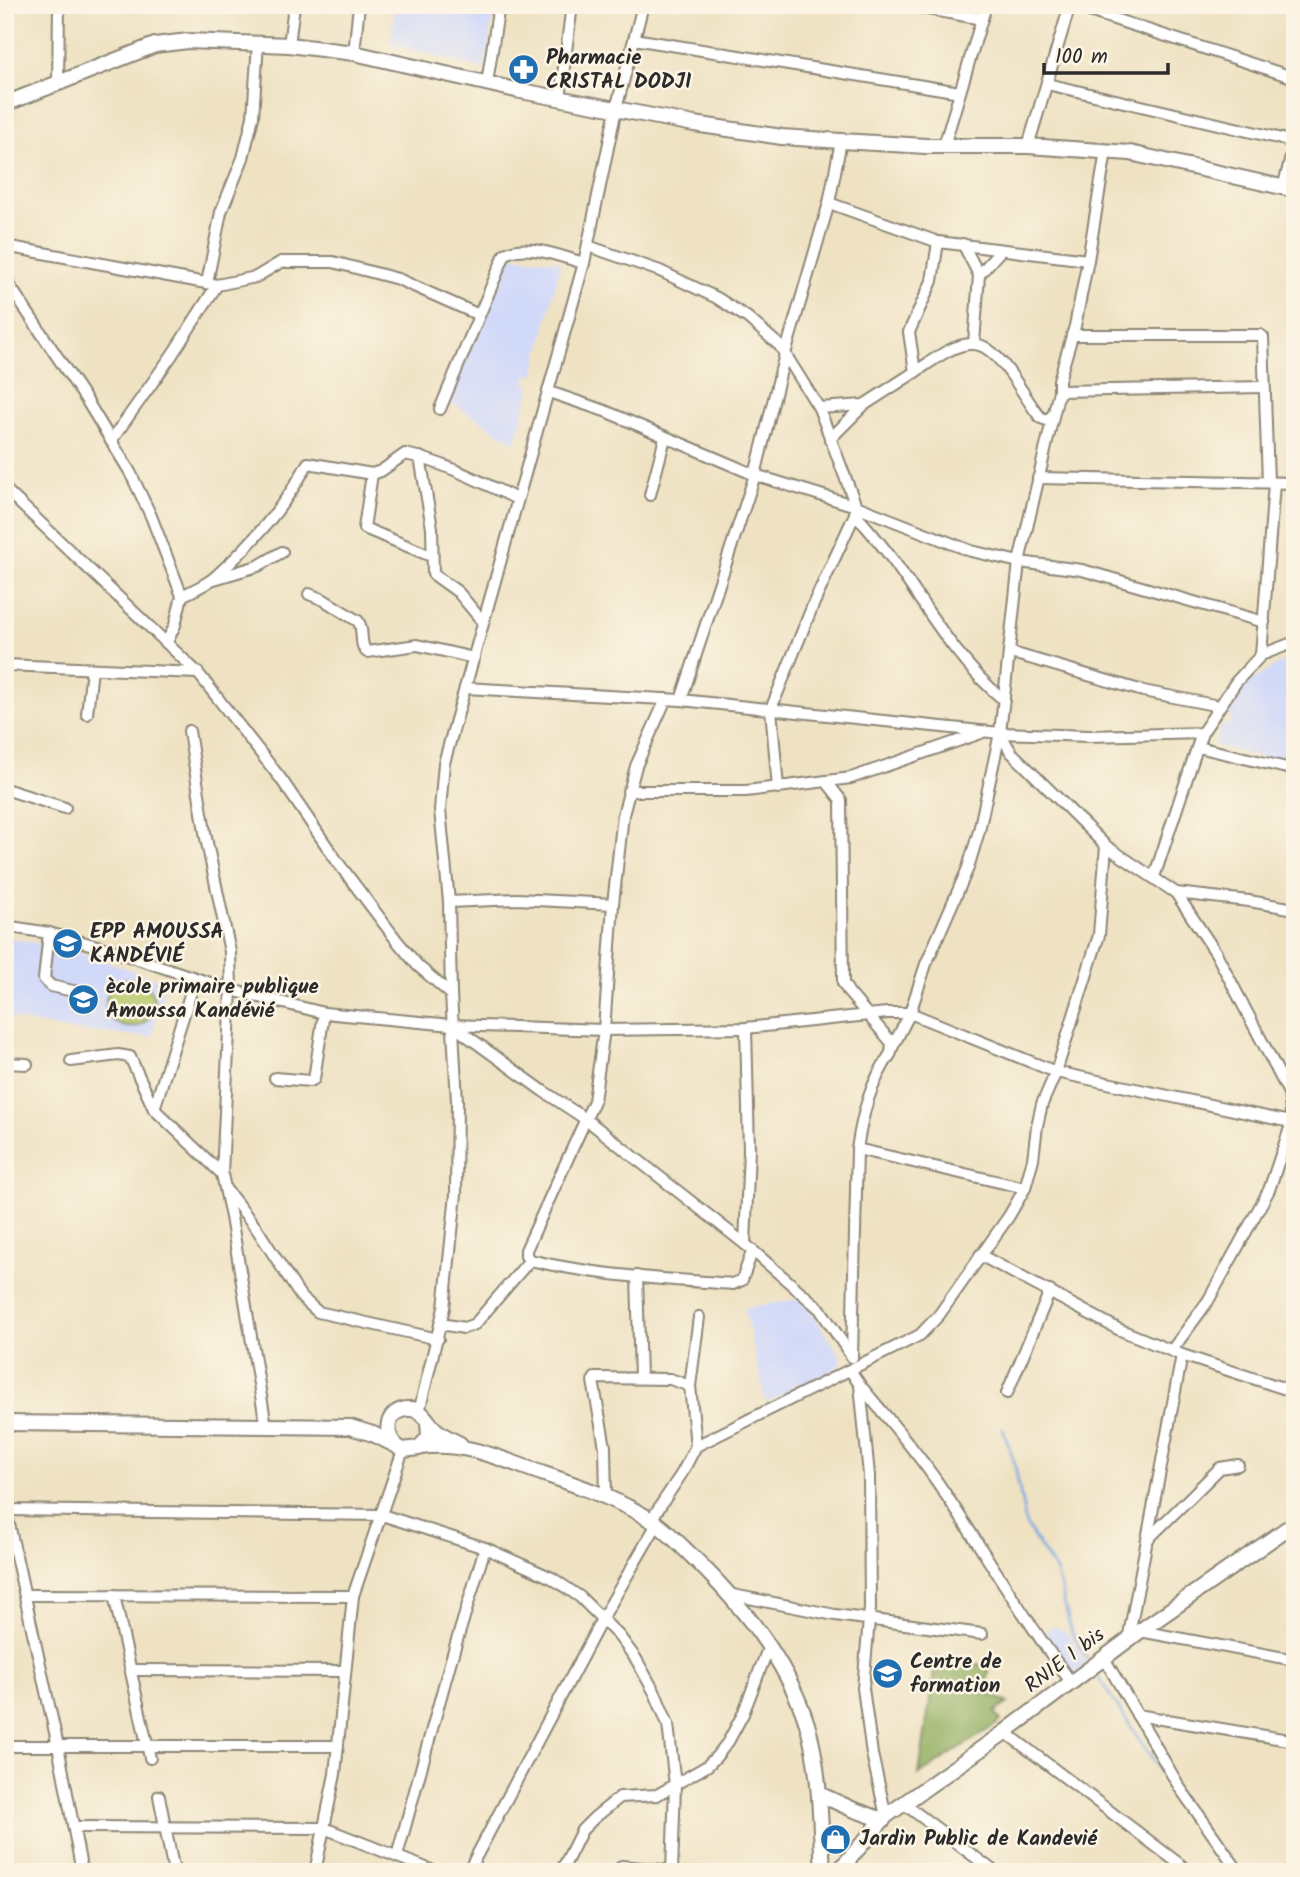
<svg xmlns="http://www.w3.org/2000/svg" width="1300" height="1877" viewBox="0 0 1300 1877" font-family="Kalam,sans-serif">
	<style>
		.built { fill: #d1d9f9 }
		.green { fill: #b8ca6e; stroke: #727a4c; stroke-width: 2 }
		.forest { fill: #92ae61; stroke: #5e6c46; stroke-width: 2 }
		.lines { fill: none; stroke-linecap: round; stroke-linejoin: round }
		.stream { stroke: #76a5e0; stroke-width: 2.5 }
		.minor-casing { stroke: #8d8677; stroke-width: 14 }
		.major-casing { stroke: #8d8677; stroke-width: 18 }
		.minor { stroke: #fff; stroke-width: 10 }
		.major { stroke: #fff; stroke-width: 14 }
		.labels { text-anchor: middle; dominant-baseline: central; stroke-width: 5; stroke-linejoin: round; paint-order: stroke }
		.poi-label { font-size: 21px; font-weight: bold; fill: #2b2b2b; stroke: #fcf5e5; text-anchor: start }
		.street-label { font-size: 21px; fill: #2b2b2b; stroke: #fcf5e5 }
	</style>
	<rect width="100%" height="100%" fill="#fcf5e5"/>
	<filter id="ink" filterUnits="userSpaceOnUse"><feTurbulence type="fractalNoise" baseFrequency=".0143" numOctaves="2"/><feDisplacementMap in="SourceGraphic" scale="14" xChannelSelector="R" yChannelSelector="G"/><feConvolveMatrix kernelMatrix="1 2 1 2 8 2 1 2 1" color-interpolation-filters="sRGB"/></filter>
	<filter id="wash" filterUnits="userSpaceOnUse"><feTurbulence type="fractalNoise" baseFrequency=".00686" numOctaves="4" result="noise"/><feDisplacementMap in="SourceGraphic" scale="28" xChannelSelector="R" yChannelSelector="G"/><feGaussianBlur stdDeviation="1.57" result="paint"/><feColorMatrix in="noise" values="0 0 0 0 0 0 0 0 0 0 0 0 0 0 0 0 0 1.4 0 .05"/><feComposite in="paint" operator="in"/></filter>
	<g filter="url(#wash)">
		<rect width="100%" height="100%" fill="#efe2c3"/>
		<!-- built -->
		<g class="built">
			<path d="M396 5H494L485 69 390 44Z"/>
			<path d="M510 256 561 261 534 375H527L525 382 530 387 516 443 447 400Z"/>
			<path d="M1286 659 1287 669 1295 671V766L1214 745 1221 725H1227L1232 719 1228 715 1235 692Z"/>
			<path d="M5 937 77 951 166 982 152 1037 66 1030 5 1017Z"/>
			<path d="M798 1299 809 1309 842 1357 840 1366 801 1386 795 1384 791 1386 789 1391 766 1403 744 1308Z"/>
			<path d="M1053 1626 1067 1632 1087 1665 1071 1676 1042 1633Z"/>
		</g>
		<!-- green -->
		<circle class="green" cx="130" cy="1003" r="24"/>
		<!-- forest -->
		<path class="forest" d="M936 1658 990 1666 985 1692 1008 1703 995 1712 1001 1721 919 1775Z"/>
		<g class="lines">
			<!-- stream -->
			<g class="stream">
				<path d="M1003 1429 1015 1465 1026 1525 1057 1573 1071 1631 1087 1659"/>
				<path d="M1098 1677 1227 1872"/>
			</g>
		</g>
	</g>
	<g filter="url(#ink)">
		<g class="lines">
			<defs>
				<g id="minor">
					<path d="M907 5 982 19"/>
					<path d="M1071 5 1295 78"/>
					<path d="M1283 5 1295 10"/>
					<path d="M634 39 960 92"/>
					<path d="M289 45 294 5"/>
					<path d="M354 53 359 5"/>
					<path d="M58 83 59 5"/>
					<path d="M487 83 499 5"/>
					<path d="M1047 84 1295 142"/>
					<path d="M560 98 572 5"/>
					<path d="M944 146 986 5"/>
					<path d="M1028 146 1070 5"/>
					<path d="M1283 188 1295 142"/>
					<path d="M829 203 938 242 1088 260"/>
					<path d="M963 244 979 275 974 344"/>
					<path d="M5 246 217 285 256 277 281 262H333L398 279 479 315"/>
					<path d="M588 246 660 271 717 298 748 318 780 346 819 408 856 506 855 514 813 605 771 709 778 788"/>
					<path d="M979 275 1001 250"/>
					<path d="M5 279 87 401 130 472 151 516 182 596 175 625 167 642"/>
					<path d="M207 283 221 212 243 158 253 117 258 43"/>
					<path d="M1072 335H1260L1263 337 1268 482"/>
					<path d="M915 372C931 362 953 343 973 344 1000 344 1025 401 1041 418L1047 420 1053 415"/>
					<path d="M1059 391 1264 387"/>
					<path d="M549 392 605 411 755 475 856 506 971 551 1019 562 1082 570 1264 622"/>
					<path d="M819 408 864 405"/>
					<path d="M440 409 505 254C527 242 561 257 584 263"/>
					<path d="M830 439 864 405 915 372 909 332 932 281 938 242"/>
					<path d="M111 441 172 355 217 285"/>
					<path d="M420 457 432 528 433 574 458 592 483 622"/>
					<path d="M372 474 364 528 431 556"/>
					<path d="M1038 478 1295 483"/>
					<path d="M5 489 198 673 281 779 339 864 398 942 418 966 451 994"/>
					<path d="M650 495 665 438"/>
					<path d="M855 514C872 533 888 552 902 573 933 618 961 665 1004 700"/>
					<path d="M214 579 258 566 282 552"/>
					<path d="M309 594 324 600 358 621C365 631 358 644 367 652L417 645 474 658"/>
					<path d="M182 596C193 590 206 585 215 577 252 544 285 506 308 463L372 474 381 471 405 454C444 462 481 482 517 499"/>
					<path d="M1009 652 1143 691 1219 706"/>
					<path d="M1261 655 1274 483"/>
					<path d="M5 665 198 673"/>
					<path d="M465 688 681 700 1000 733 1089 736 1202 733 1236 682 1261 655 1295 642"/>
					<path d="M666 699 636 766 623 815 613 904 604 1030 594 1101 526 1250V1256L530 1260C596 1276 665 1279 733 1284L742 1280 752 1252"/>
					<path d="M681 700 755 475 785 354 829 203 841 141"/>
					<path d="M87 714 92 669"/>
					<path d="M189 731 206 838 230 952 231 990 222 1174 231 1217 266 1426"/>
					<path d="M1000 733 1011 752 1106 846 1176 893 1216 953 1289 1093 1292 1122 1269 1190 1208 1301 1172 1350"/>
					<path d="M1198 747 1295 770"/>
					<path d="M826 781 841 800 843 983 849 993 892 1043 891 1053C870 1084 863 1111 857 1149L852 1357"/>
					<path d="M5 789 65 808"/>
					<path d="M628 791H746L851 778 981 733"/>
					<path d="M1154 877 1202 733"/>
					<path d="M1176 893 1249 901 1295 909"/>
					<path d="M449 902 517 899 613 904"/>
					<path d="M5 926 49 933 108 949 231 990 324 1013 452 1025 604 1030 746 1028 887 1013H910L1056 1072 1295 1123"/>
					<path d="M49 933 44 979 51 986 82 993"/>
					<path d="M452 1025 543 1091 587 1120 745 1244 820 1309 852 1357"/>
					<path d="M892 1048 910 1013 926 964 968 868 979 831 1000 733 1019 562 1059 391V380L1075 326 1088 260 1106 151"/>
					<path d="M71 1061 118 1055 130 1057 154 1109 222 1174"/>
					<path d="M5 1063 27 1064"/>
					<path d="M275 1078 310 1081 314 1079 324 1013"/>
					<path d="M154 1109 195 979"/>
					<path d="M857 1149 1025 1188"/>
					<path d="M228 1192 257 1229 301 1297 318 1312 438 1339"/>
					<path d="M745 1244 749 1150 746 1028"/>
					<path d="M980 1255 1118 1329 1182 1355 1295 1392"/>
					<path d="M637 1276 640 1378"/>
					<path d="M441 1324 464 1328 475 1324 530 1260"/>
					<path d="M850 1370 860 1385 869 1475 870 1608 863 1688 872 1754 886 1816"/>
					<path d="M860 1385C887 1418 916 1450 940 1486 984 1551 1024 1619 1071 1682"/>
					<path d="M690 1386 699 1317"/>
					<path d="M1007 1393 1050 1291"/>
					<path d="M419 1412 444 1308 456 1194 457 1101 451 994 449 902 440 810 444 763 584 263 616 109 643 5"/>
					<path d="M696 1446 920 1335 939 1315 1009 1216 1025 1188 1033 1159 1037 1126 1042 1104 1056 1072 1099 935 1106 846"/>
					<path d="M606 1498 605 1447 593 1381 595 1378 670 1379 690 1386 696 1446 682 1473 651 1520"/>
					<path d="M5 1506 58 1746 82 1872"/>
					<path d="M6 1510 382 1515 485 1548 552 1578 580 1597 619 1636 636 1659 655 1693 668 1724 675 1785 672 1872"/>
					<path d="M1147 1540 1220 1468 1238 1465"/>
					<path d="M728 1594 835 1615 982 1634"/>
					<path d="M26 1595 353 1596"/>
					<path d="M114 1595 150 1758"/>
					<path d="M1140 1631 1295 1660"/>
					<path d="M1128 1640 1182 1355"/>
					<path d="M1104 1658 1180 1788 1239 1872"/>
					<path d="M131 1670 344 1671"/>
					<path d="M1137 1715 1295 1741"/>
					<path d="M1005 1732 1190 1872"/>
					<path d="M5 1746H337"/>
					<path d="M159 1796 174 1872"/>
					<path d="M903 1803 995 1872"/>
					<path d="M74 1827 324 1828 436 1872"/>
					<path d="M397 1856 451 1660 485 1548"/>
					<path d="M622 1866 672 1871"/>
					<path d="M315 1872 335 1774 353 1596 403 1450"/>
					<path d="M468 1872 602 1619 657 1524"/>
					<path d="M561 1872 582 1830 594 1818 620 1797 657 1795 707 1766 716 1757 728 1742 743 1714 769 1646"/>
				</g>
				<g id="major">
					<path d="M5 104 155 45 188 41 289 45 354 53 516 90 694 124 782 137 841 141 926 146H1028L1130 153 1295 190"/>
					<path d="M428 1422 429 1437 419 1448 403 1450C380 1439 385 1407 411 1409 424 1410 427 1423 436 1430 443 1436 452 1440 460 1444"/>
					<path d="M5 1423 350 1427 373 1434 393 1444"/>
					<path d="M421 1447C463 1440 506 1461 544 1474 580 1486 619 1500 651 1520 666 1529 678 1543 691 1555 740 1603 786 1658 807 1724 821 1772 820 1823 823 1872"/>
					<path d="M819 1794 852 1809 883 1820"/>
					<path d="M838 1872 886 1816 1005 1732 1140 1631 1295 1523"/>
				</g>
			</defs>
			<!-- minor casing -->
			<use href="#minor" class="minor-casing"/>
			<!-- major casing -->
			<use href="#major" class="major-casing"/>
			<!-- minor -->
			<use href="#minor" class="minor"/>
			<!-- major -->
			<use href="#major" class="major"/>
		</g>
	</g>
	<!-- icons -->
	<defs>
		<symbol id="pharmacy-disc" viewBox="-11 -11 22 22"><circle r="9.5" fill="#1f6fb2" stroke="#fcf5e5"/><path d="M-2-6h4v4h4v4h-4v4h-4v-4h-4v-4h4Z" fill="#fff"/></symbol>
		<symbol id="school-disc" viewBox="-11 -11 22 22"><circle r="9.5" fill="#1f6fb2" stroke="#fcf5e5"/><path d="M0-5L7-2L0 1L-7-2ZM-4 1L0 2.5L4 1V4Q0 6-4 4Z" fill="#fff"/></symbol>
		<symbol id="shop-disc" viewBox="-11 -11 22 22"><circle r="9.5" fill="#1f6fb2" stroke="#fcf5e5"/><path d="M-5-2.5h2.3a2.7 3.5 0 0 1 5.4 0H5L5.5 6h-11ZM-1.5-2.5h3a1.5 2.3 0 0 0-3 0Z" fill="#fff"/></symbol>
	</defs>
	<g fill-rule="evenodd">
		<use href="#pharmacy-disc" x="506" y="52" width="35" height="35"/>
		<use href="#school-disc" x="50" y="926" width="35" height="35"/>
		<use href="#school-disc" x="66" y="982" width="35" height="35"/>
		<use href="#school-disc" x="870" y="1656" width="35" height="35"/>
		<use href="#shop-disc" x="818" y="1822" width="35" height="35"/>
	</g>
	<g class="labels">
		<!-- poi labels -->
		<g class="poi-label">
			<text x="546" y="58">Pharmacie<tspan x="546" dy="24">CRISTAL DODJI</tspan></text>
			<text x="90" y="932">EPP AMOUSSA<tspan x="90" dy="24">KANDÉVIÉ</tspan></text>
			<text x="106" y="987">ècole primaire publique<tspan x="106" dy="24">Amoussa Kandévié</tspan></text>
			<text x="910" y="1662">Centre de<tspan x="910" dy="24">formation</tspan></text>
			<text x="859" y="1839">Jardin Public de Kandevié</text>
		</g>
		<!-- street labels -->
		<g class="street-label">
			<text transform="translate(1065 1661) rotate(-37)">RNIE 1 bis</text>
		</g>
	</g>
	<!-- margin -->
	<rect width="1300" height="1877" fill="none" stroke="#fcf5e5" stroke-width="28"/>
	<!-- scale -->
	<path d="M1044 63v10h124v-10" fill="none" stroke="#2b2b2b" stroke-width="3.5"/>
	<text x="1055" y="63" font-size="21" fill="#2b2b2b" stroke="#fcf5e5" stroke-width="5" paint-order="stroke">100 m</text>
</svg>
